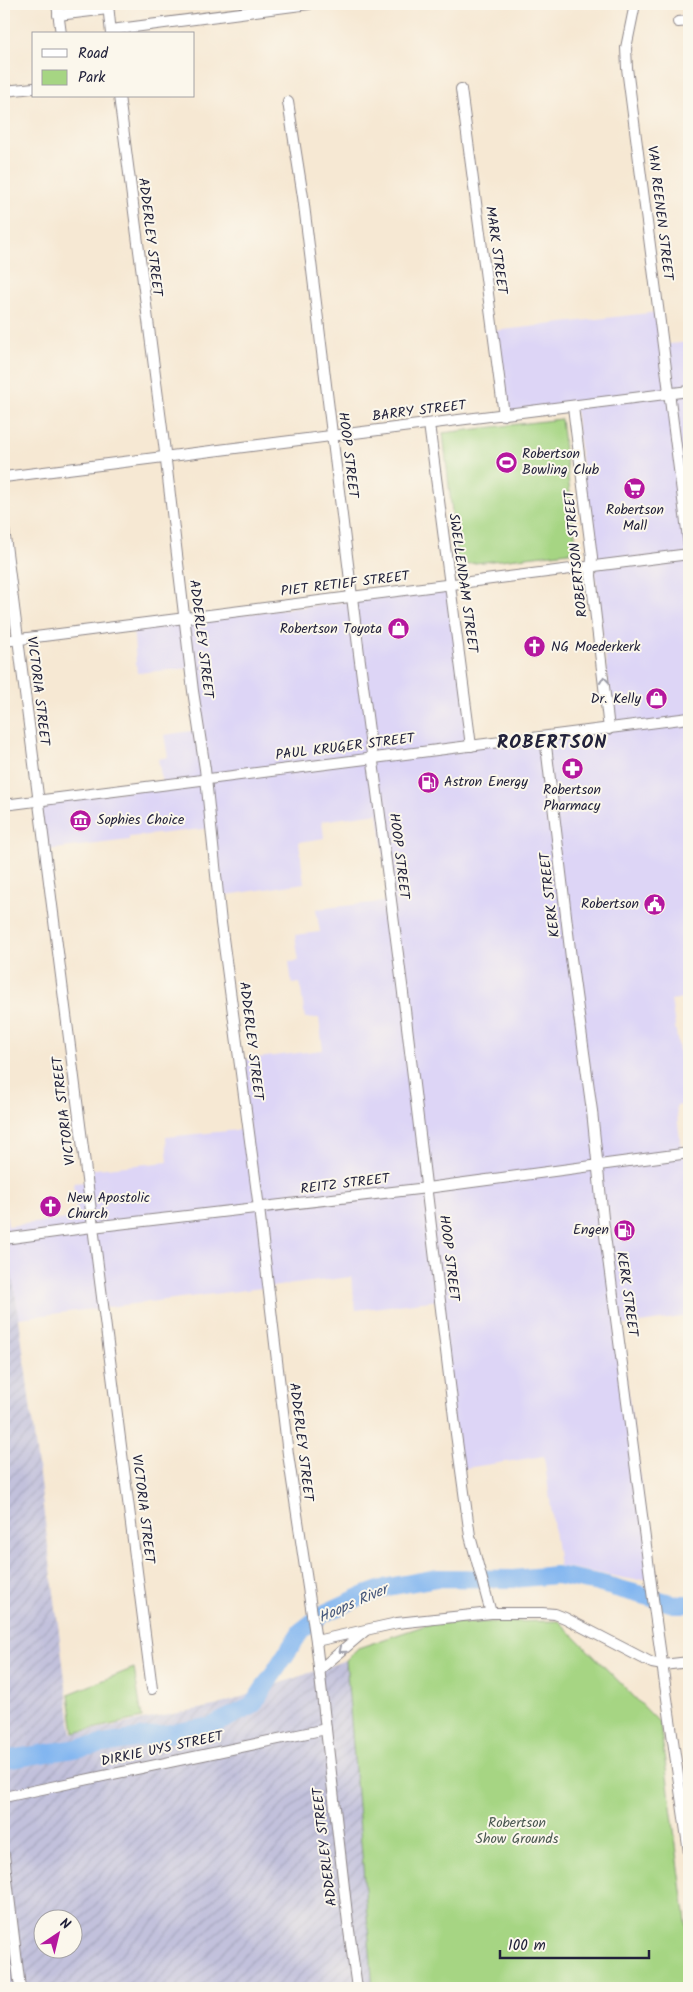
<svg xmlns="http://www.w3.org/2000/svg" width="693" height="1992" viewBox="0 0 693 1992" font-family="Kalam,sans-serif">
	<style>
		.built { fill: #ddd5f6 }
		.industrial { fill: url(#industrial-furrows); fill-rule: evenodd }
		.green { fill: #a6d583; stroke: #647c5f }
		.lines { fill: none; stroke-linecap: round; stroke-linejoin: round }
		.river { stroke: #82b6f0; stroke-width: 18 }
		.minor-casing { stroke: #8c8587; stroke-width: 12 }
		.minor { stroke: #fff; stroke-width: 10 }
		.oneway { stroke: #9c9ca7 }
		.labels { text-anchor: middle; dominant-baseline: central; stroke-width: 4; stroke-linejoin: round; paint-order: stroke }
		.street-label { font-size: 14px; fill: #22223b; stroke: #fbf7ec }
		.poi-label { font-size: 14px; fill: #22223b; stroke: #fbf7ec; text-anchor: start }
		.park-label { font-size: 14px; fill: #4a5851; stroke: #fbf7ec }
		.water-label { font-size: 15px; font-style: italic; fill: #44567a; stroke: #fbf7ec }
		.district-label { font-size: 19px; font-weight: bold; letter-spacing: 1px; fill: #22223b; stroke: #fbf7ec }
	</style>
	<defs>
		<pattern id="industrial-furrows" width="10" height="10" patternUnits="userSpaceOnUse" patternTransform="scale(1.25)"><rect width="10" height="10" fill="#c2c1dc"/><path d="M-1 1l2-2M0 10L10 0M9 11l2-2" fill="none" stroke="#a6a6be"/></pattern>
	</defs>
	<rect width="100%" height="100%" fill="#fbf7ec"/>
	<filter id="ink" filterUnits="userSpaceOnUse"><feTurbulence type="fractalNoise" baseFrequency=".02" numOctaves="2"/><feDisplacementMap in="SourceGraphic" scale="10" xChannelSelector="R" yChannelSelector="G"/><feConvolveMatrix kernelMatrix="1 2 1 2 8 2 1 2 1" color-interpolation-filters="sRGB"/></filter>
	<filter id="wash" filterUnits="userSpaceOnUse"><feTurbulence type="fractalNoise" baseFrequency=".0096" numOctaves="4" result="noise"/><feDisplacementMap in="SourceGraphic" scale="20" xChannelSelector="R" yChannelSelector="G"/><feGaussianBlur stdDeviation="1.12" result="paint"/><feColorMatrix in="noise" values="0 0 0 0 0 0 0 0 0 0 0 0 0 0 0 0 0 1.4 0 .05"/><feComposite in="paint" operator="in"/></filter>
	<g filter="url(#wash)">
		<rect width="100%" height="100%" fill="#f6e8d3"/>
		<!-- built -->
		<path class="built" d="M658 312 662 345 689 342V997L671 1000 682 1071H689V1104L676 1106 682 1157 689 1156V1316L619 1326 654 1578 635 1580 559 1566 544 1456 459 1469 439 1300 356 1310 351 1277 19 1318 7 1243H4V1198L8 1226 77 1218 73 1183 86 1182 85 1170 168 1162 166 1137 249 1129 241 1060 323 1050 319 1018H305L300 983 292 984 289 962 299 961 295 935 320 932 316 909 390 901 378 813 322 821 324 838 299 842 304 883 220 896 212 828 129 837V840L46 850 40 802 163 786 158 759 168 757 164 735 198 730 190 668 137 673 133 627 453 589 472 744 614 727 575 408 505 416 494 331Z"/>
		<!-- industrial -->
		<path class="industrial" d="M4 1243H7L19 1318 72 1734 219 1705 346 1660 373 1988H4ZM42 1920H72V1950H42Z"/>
		<!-- green -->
		<g class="green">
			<path d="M561 419 577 551 458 565 443 433Z"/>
			<path d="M559 1621 660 1723 689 1944V1988H373L346 1660 358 1648 432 1623Z"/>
			<path d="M134 1668 142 1718 74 1733 69 1694Z"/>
		</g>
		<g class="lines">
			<!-- river -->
			<path class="river" d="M4 1760 209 1727 252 1706 301 1631 323 1614 362 1596 388 1587 437 1578 513 1579 556 1575 598 1583 674 1604H689"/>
		</g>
	</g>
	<g filter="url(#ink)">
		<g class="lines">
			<defs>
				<g id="minor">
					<path d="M57 4 61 34"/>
					<path d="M108 4 111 34"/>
					<path d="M635 4 626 48 627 68 689 546"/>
					<path d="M58 15 108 9"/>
					<path d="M678 22 689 21"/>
					<path d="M111 30 309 4"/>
					<path d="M461 89 504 415"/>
					<path d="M4 91 34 88"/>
					<path d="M119 96 164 444 193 691 205 769 221 923 259 1208 288 1454 316 1641 348 1923 357 1988"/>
					<path d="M288 102 303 197 359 654 402 985 456 1434 470 1536 491 1613"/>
					<path d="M573 407 592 557 591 576 609 729"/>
					<path d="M429 424 471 746"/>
					<path d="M4 477 689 391"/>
					<path d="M4 529 152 1689"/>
					<path d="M4 641 689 554"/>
					<path d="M545 737 571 958 592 1111 604 1228 655 1614 689 1853"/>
					<path d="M4 805 689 718"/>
					<path d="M4 1239 92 1227 427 1188 689 1153"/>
					<path d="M316 1641 397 1623 491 1613H542L555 1614 565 1618 652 1663 663 1665 689 1662"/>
					<path d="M319 1670 365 1631"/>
					<path d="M4 1797 326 1729"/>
					<path d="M4 1855 20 1988"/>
				</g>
			</defs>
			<!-- minor casing -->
			<use href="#minor" class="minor-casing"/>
			<!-- minor -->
			<use href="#minor" class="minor"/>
		</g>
		<!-- one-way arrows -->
		<defs><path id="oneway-chevron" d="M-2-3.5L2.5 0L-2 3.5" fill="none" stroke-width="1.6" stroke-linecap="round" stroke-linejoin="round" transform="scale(1.25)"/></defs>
		<g class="oneway">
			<use href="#oneway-chevron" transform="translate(604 680) rotate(-97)"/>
			<use href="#oneway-chevron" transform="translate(342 1650) rotate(141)"/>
		</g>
	</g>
	<!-- icons -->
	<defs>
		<symbol id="stadium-disc" viewBox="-11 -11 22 22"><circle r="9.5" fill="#b5179e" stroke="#fbf7ec"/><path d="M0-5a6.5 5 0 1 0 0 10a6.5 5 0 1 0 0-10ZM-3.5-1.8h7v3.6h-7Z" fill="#fff"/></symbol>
		<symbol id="supermarket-disc" viewBox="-11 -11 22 22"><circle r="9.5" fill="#b5179e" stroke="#fbf7ec"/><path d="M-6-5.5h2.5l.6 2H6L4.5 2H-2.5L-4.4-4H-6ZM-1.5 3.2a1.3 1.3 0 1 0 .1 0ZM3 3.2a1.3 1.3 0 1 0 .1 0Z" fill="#fff"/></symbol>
		<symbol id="shop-disc" viewBox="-11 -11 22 22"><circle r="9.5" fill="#b5179e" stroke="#fbf7ec"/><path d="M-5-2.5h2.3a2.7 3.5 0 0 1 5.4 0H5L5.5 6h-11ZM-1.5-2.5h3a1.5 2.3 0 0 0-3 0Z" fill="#fff"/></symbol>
		<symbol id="church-disc" viewBox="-11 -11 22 22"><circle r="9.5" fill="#b5179e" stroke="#fbf7ec"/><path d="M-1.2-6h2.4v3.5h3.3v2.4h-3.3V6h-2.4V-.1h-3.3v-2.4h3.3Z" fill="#fff"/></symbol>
		<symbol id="pharmacy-disc" viewBox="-11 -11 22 22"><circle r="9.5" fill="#b5179e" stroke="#fbf7ec"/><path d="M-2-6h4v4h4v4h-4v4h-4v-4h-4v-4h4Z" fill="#fff"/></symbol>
		<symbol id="fuel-disc" viewBox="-11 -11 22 22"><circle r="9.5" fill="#b5179e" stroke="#fbf7ec"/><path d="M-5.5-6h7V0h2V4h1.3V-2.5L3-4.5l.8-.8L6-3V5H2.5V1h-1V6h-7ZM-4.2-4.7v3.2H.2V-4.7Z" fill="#fff"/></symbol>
		<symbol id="museum-disc" viewBox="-11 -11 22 22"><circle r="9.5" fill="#b5179e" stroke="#fbf7ec"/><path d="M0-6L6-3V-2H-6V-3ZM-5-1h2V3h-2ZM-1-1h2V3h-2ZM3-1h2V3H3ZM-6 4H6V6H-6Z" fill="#fff"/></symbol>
		<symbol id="civic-disc" viewBox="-11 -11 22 22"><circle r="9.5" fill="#b5179e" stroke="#fbf7ec"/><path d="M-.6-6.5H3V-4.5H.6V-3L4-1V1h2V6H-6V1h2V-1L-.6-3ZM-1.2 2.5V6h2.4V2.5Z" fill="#fff"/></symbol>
	</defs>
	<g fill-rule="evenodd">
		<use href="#stadium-disc" x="494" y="450" width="25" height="25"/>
		<use href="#supermarket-disc" x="622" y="476" width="25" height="25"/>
		<use href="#shop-disc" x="386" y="616" width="25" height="25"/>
		<use href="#church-disc" x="522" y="634" width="25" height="25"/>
		<use href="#shop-disc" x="644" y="686" width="25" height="25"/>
		<use href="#pharmacy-disc" x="560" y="756" width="25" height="25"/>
		<use href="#fuel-disc" x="416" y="770" width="25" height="25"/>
		<use href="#museum-disc" x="68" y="808" width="25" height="25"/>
		<use href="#civic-disc" x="642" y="892" width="25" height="25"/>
		<use href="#church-disc" x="38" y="1194" width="25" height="25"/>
		<use href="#fuel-disc" x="612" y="1218" width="25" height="25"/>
	</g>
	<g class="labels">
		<!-- street labels -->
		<g class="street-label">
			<text transform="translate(660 213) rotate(83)">VAN REENEN STREET</text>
			<text transform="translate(150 237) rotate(83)">ADDERLEY STREET</text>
			<text transform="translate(496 250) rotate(82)">MARK STREET</text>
			<text transform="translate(419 411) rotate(-7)">BARRY STREET</text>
			<text transform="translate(348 455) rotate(83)">HOOP STREET</text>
			<text transform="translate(576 554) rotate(-96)">ROBERTSON STREET</text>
			<text transform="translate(463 583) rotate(82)">SWELLENDAM STREET</text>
			<text transform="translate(345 584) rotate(-7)">PIET RETIEF STREET</text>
			<text transform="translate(201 639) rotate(83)">ADDERLEY STREET</text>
			<text transform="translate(38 691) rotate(83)">VICTORIA STREET</text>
			<text transform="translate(345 747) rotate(-7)">PAUL KRUGER STREET</text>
			<text transform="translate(399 856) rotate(83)">HOOP STREET</text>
			<text transform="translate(550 895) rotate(-97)">KERK STREET</text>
			<text transform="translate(251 1041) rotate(83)">ADDERLEY STREET</text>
			<text transform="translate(64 1111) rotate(-97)">VICTORIA STREET</text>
			<text transform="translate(345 1184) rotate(-7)">REITZ STREET</text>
			<text transform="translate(449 1258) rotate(83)">HOOP STREET</text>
			<text transform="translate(627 1294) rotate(82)">KERK STREET</text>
			<text transform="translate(301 1442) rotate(83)">ADDERLEY STREET</text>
			<text transform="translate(143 1509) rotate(83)">VICTORIA STREET</text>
			<text transform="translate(162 1749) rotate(-12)">DIRKIE UYS STREET</text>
			<text transform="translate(325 1847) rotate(-97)">ADDERLEY STREET</text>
		</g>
		<!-- poi labels -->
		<g class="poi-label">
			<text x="522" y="454">Robertson<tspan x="522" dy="16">Bowling Club</tspan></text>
			<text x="635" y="510" text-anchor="middle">Robertson<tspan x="635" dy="16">Mall</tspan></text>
			<text x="382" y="629" text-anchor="end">Robertson Toyota</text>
			<text x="551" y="647">NG Moederkerk</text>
			<text x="641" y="699" text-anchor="end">Dr. Kelly</text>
			<text x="444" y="782">Astron Energy</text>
			<text x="572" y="790" text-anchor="middle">Robertson<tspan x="572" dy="16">Pharmacy</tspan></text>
			<text x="97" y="820">Sophies Choice</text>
			<text x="639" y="904" text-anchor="end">Robertson</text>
			<text x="67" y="1198">New Apostolic<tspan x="67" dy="16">Church</tspan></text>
			<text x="609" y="1230" text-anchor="end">Engen</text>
		</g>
		<!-- park labels -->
		<g class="park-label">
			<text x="517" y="1823">Robertson<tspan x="517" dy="16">Show Grounds</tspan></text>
		</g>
		<!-- water labels -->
		<g class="water-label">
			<text transform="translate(353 1604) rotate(-24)">Hoops River</text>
		</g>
		<!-- district labels -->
		<g class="district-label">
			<text x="552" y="743">ROBERTSON</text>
		</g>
	</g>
	<!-- margin -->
	<rect width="693" height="1992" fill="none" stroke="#fbf7ec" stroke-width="20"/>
	<!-- legend -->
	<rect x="32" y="32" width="162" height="65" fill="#fbf7ec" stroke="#a4a2a5"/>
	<rect x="42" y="49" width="25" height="8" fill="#ffffff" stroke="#a4a2a5"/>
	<text x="78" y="58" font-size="15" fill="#22223b">Road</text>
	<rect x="42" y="70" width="25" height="15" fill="#a6d583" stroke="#a4a2a5"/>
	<text x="78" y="82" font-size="15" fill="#22223b">Park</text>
	<!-- north arrow -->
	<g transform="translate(58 1934) rotate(35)"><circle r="24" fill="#fbf7ec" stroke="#a4a2a5"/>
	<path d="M0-4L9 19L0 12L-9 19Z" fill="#b5179e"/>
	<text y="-8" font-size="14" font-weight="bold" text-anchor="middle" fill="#22223b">N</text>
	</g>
	<!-- scale -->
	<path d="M500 1950v8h149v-8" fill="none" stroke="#22223b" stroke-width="2.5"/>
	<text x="508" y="1950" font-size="15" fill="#22223b" stroke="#fbf7ec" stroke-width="4" paint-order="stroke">100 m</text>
</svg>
